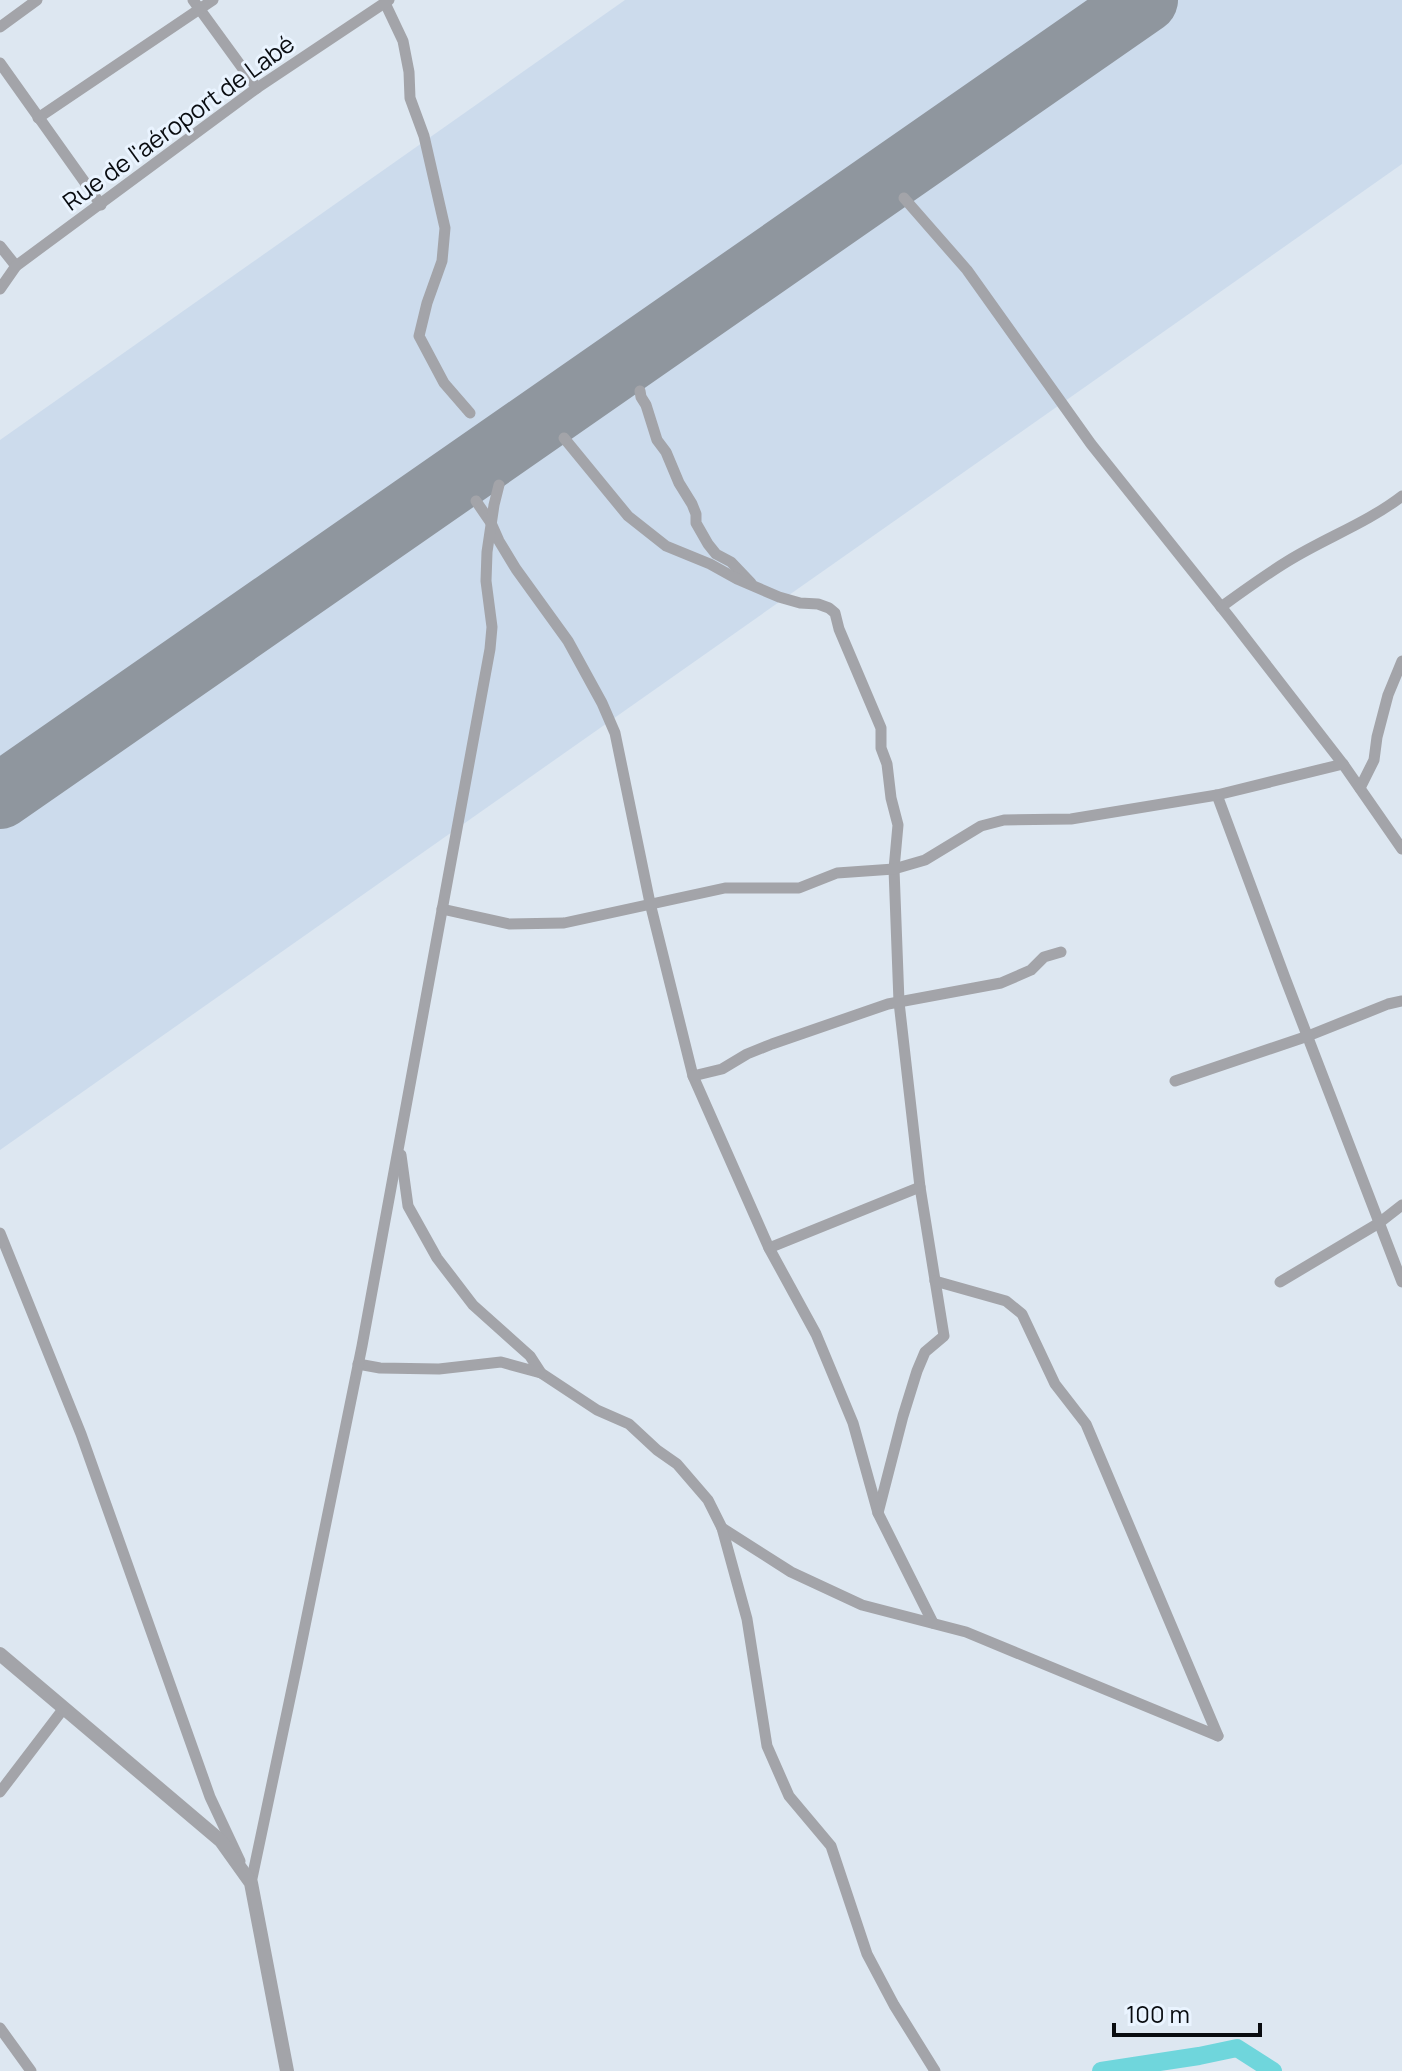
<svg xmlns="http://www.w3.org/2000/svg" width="1402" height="2071" viewBox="0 0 1402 2071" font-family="Manrope,sans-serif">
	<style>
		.built { fill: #ccdbec }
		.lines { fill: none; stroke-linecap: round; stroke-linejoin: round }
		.river { stroke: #6fd6dc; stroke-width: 18 }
		.runway { stroke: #8f969e; stroke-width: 66 }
		.minor { stroke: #a3a4a9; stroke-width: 11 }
		.tertiary { stroke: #a3a4a9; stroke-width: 14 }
		.labels { text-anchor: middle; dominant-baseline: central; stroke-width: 6; stroke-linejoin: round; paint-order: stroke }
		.street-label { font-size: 24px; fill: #090c10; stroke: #eaf4ff }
	</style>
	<rect width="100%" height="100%" fill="#dde7f1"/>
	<!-- built -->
	<path class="built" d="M625 0H1402V164L0 1150V440Z"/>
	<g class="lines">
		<!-- river -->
		<path class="river" d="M1101 2071 1199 2056 1237 2048 1273 2071"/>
		<!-- runway -->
		<path class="runway" d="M0 796 1145 0"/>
		<!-- minor -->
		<g class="minor">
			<path d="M193 0 257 88"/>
			<path d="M385 3 403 41 409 72 410 98 424 136 445 228 442 261 427 303 419 336 444 383 470 413"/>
			<path d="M0 27 37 0"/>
			<path d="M0 63 101 205"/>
			<path d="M38 118 213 0"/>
			<path d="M904 198 967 270 1091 444 1230 618 1343 764 1402 849"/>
			<path d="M0 246 16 266"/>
			<path d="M0 289 16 266 257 88 389 0"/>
			<path d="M640 391 641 397 646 405 657 440 666 452 679 483 692 504 696 514V523L708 544 716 554 731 562 751 583"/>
			<path d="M564 438 628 516 666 546 710 564 737 579 779 597 800 603 818 604 829 608 835 613 839 629 881 728V748L887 764 891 798 898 825 894 869 899 1002 920 1187 944 1336 925 1352 917 1371 903 1416 878 1513"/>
			<path d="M476 501 491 523 499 541 516 569 568 641 602 703 615 733 650 903 693 1076 769 1248 816 1334 853 1423 878 1513 933 1623"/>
			<path d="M1221 607C1243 591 1265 575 1288 561 1325 538 1367 523 1402 496"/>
			<path d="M1360 788 1374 760 1377 737 1388 695 1402 661"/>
			<path d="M1217 795 1285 978 1402 1282"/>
			<path d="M442 909 509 924 564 923 725 888H799L837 873 894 869 925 860 981 826 1004 820 1071 819 1217 795 1343 764"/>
			<path d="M693 1076 722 1069 747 1054 772 1044 888 1004 1001 983 1031 970 1044 957 1061 952"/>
			<path d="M1175 1081 1308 1036 1388 1004 1402 1001"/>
			<path d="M401 1155 408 1206 437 1258 473 1305 530 1356 541 1373 597 1410 629 1424 657 1450 677 1464 708 1500 722 1528 791 1572 862 1605 966 1632 1218 1736"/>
			<path d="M0 1233 81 1434 210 1797 240 1861"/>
			<path d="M769 1248 920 1187"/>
			<path d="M935 1281 1006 1301 1022 1314 1055 1384 1086 1424 1218 1736"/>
			<path d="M1280 1282 1379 1223 1402 1205"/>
			<path d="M358 1364 380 1368 439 1369 501 1362 541 1373"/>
			<path d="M722 1528 747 1619 767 1746 789 1796 831 1846 867 1954 894 2005 935 2071"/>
			<path d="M0 1792 64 1708"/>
			<path d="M251 1883 297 1665 362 1346 490 649 492 627 486 581 487 552 494 505 499 485"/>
			<path d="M0 2028 31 2071"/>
		</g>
		<!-- tertiary -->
		<path class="tertiary" d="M0 1654 221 1841 251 1883 287 2071"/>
	</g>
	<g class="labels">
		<!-- street labels -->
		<g class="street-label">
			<text transform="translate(178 122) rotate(-36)">Rue de l'aéroport de Labé</text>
		</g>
	</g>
	<!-- scale -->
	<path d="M1114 2023v12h146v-12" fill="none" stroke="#090c10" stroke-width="4"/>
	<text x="1126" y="2023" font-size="24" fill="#090c10" stroke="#eaf4ff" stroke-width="6" paint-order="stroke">100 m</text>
</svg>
